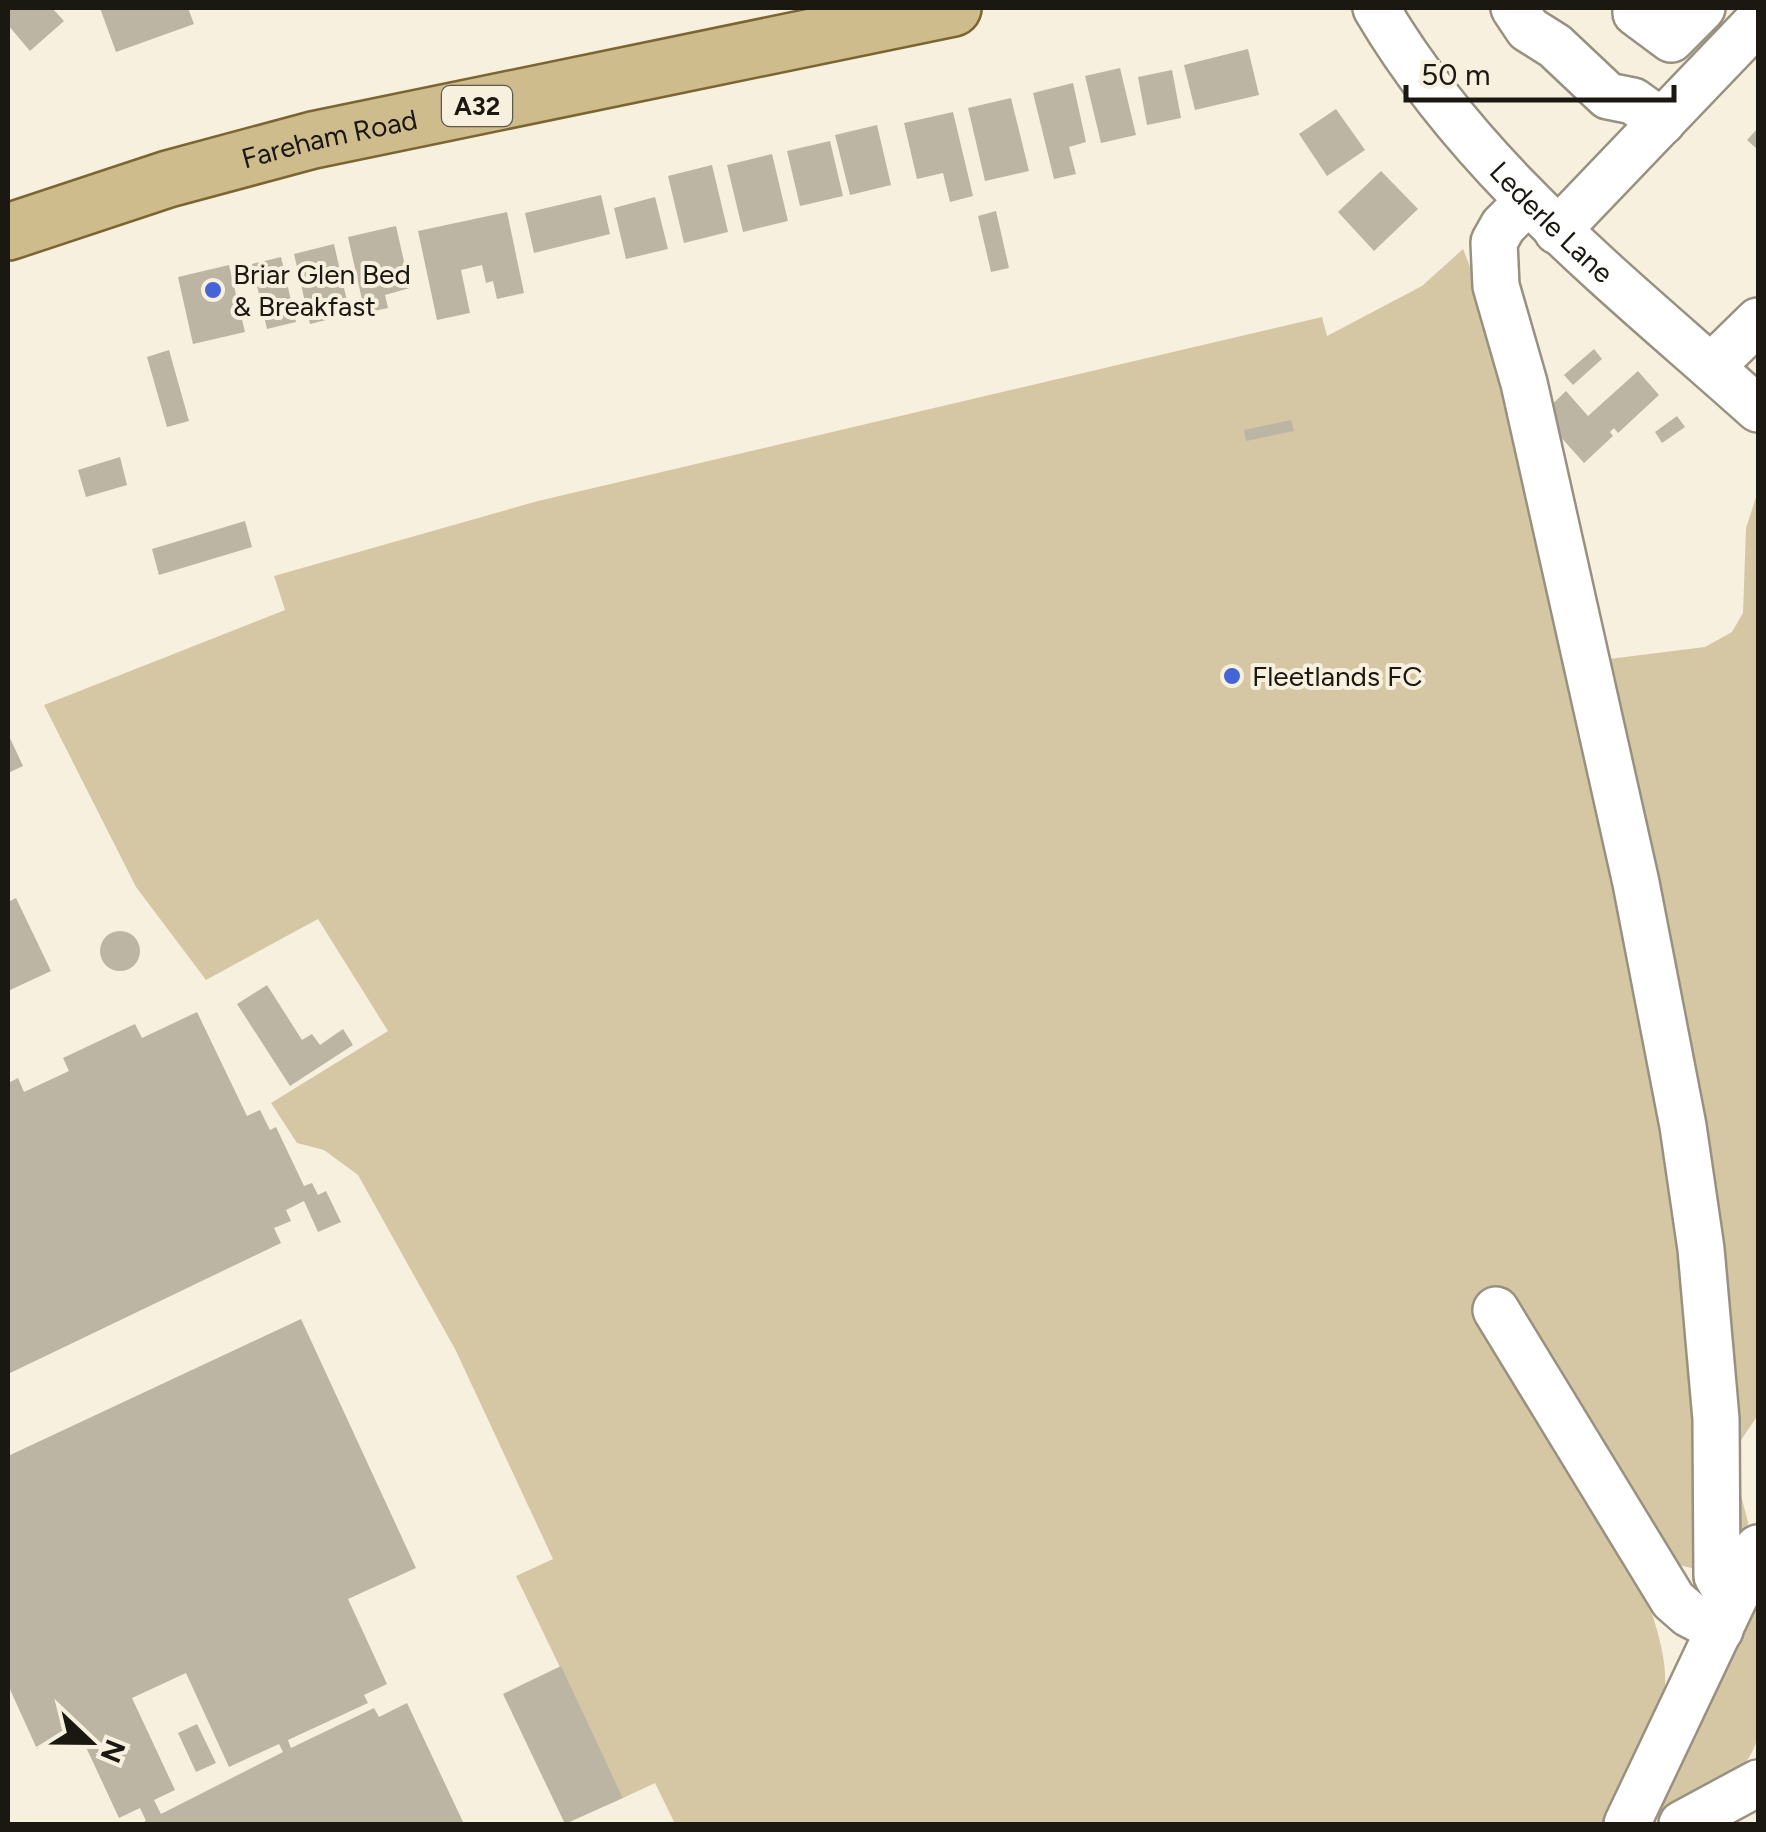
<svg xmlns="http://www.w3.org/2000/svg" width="1766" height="1832" viewBox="0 0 1766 1832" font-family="Figtree,sans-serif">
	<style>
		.green { fill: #d6c7a4 }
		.building { fill: #bcb5a3; fill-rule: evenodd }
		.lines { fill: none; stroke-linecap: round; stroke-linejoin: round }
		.minor-casing { stroke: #989180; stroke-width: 50 }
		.major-casing { stroke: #7b6631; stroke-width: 60 }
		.minor { stroke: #fff; stroke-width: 45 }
		.major { stroke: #cfbc8d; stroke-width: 55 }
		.poi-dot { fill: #4464d7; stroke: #f8f0de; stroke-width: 4 }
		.labels { text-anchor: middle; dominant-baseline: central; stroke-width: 8; stroke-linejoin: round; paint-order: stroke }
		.shield { fill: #f8f0de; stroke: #5d594f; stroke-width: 2.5 }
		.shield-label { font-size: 25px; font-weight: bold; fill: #1b1812 }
		.street-label { font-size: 28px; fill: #1b1812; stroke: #f8f0de }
		.poi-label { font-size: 28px; fill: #1b1812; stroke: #f8f0de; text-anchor: start }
	</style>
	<rect width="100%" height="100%" fill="#f8f0de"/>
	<!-- green -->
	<g class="green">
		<path d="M1463 249 1516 383 1690 1257 1699 1570 1672 1563 1648 1602C1657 1628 1667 1660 1665 1687 1662 1724 1621 1789 1604 1824H675L655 1783 623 1798 516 1576 553 1559 455 1349 358 1175 324 1150 297 1143 271 1103 388 1031 318 919 206 980 136 887 44 705 285 610 274 576 538 501 1322 317 1327 336 1422 286Z"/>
		<path d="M1758 491V1415L1739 1443 1736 1476 1748 1522 1747 1533 1737 1553 1601 660 1705 647 1732 632 1743 613 1746 528Z"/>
		<path d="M1758 1590V1737C1752 1754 1748 1763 1732 1773L1651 1816Z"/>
	</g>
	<!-- building -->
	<g class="building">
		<path d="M8 8H52L64 21 30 51 8 25Z"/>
		<path d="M100 8H188L194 24 116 52Z"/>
		<path d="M1248 49 1259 95 1195 110 1184 65Z"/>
		<path d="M1120 68 1136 135 1101 143 1085 76Z"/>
		<path d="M1172 70 1181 118 1147 125 1138 77Z"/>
		<path d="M1073 83 1086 142 1069 147 1076 174 1054 179 1033 93Z"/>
		<path d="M1011 98 1029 171 985 181 968 108Z"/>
		<path d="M1336 109 1365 150 1327 176 1299 134Z"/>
		<path d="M953 112 973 196 950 202 943 173 917 179 904 123Z"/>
		<path d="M877 125 891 185 850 195 835 135Z"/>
		<path d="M1758 128V150L1747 140Z"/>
		<path d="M830 141 843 196 800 206 787 151Z"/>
		<path d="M772 154 788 221 743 232 727 165Z"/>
		<path d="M712 165 728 232 684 243 668 176Z"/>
		<path d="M1381 171 1418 209 1374 251 1338 212Z"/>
		<path d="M601 195 610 234 534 253 525 213Z"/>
		<path d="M655 197 668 249 626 259 614 208Z"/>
		<path d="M996 211 1009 268 991 272 978 216Z"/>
		<path d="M507 212 524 293 497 299 493 281 486 283 482 265 461 270 470 313 437 320 418 231Z"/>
		<path d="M396 226 410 288 385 295 388 308 365 313 348 237Z"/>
		<path d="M334 244 350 314 310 324 294 254Z"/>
		<path d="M281 257 296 322 267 329 252 264Z"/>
		<path d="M229 265 245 332 193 344 178 277Z"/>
		<path d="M1594 349 1602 359 1573 385 1564 375Z"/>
		<path d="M169 350 189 421 167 427 147 357Z"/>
		<path d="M1638 371 1659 395 1618 433 1614 428 1610 432 1613 436 1584 463 1541 415 1566 391 1588 416Z"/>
		<path d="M1677 416 1685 427 1662 443 1655 432Z"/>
		<path d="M1291 420 1294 431 1246 441 1244 430Z"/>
		<path d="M120 457 127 485 86 497 78 470Z"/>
		<path d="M245 521 252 547 159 575 152 549Z"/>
		<path d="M8 734 23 766 8 773Z"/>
		<path d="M16 898 51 971 8 991V902Z"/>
		<circle cx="120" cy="951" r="20"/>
		<path d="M267 985 302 1040 312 1034 320 1045 343 1029 353 1045 290 1086 237 1004Z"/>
		<path d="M197 1012 247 1116 260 1110 270 1130 276 1127 304 1186 312 1183 318 1195 326 1191 341 1222 318 1232 304 1201 286 1210 291 1221 274 1228 281 1243 8 1374V1083L18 1078 24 1092 69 1071 63 1058 135 1024 142 1038Z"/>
		<path d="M301 1319 416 1568 348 1599 387 1684 364 1695 368 1703 288 1740 291 1748 374 1708 379 1717 407 1703 464 1824H139L146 1821 140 1808 119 1818 78 1730 37 1749 8 1685V1456ZM186 1673 229 1767 279 1744 283 1752 161 1814 154 1800 175 1790 132 1698Z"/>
		<path d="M561 1666 623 1798 565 1824 503 1694Z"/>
		<path d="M197 1724 216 1763 196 1772 178 1733Z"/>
	</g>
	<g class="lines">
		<defs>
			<g id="minor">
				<path id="s1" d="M1376 8C1471 170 1621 286 1758 409"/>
				<path d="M1514 8 1528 29 1555 46 1608 96 1633 101 1662 122"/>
				<path d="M1636 8V13L1671 39 1702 8"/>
				<path d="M1527 202 1503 226 1494 242 1496 286 1524 383 1636 883 1683 1126 1701 1249 1716 1419 1717 1576 1724 1588 1737 1593"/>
				<path d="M1557 231 1758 21"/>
				<path d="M1711 367 1758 321"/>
				<path d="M1496 1310 1673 1600 1689 1614 1720 1630"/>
				<path d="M1627 1824 1758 1548"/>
				<path d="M1682 1824 1758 1783"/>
			</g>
			<g id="major">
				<path id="s2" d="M8 232 168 179 313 140 953 8"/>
			</g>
		</defs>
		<!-- minor casing -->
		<use href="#minor" class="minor-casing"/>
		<!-- major casing -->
		<use href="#major" class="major-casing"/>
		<!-- minor -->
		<use href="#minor" class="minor"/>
		<!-- major -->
		<use href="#major" class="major"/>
	</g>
	<!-- markers -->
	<g class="poi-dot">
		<circle cx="213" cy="290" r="10"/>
		<circle cx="1232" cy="676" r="10"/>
	</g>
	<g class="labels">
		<!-- shield labels -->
		<rect class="shield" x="442" y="86" width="70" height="40" rx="8"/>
		<g class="shield-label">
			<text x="477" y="106">A32</text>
		</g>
		<!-- street labels -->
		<g class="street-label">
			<text stroke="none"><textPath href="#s2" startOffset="335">Fareham Road</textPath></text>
			<text stroke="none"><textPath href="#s1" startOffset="278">Lederle Lane</textPath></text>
		</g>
		<!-- poi labels -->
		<g class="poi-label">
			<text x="233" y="274">Briar Glen Bed<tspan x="233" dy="32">&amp; Breakfast</tspan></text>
			<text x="1252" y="676">Fleetlands FC</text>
		</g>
	</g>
	<!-- border -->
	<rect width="1766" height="1832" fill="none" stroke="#1b1812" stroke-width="20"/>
	<!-- north arrow -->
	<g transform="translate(90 1742) rotate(112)" stroke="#f8f0de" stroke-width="8" paint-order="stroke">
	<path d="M0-8L18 38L0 25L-18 38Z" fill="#1b1812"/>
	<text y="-15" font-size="28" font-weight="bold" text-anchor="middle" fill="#1b1812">N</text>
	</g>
	<!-- scale -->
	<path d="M1406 85v15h268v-15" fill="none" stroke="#1b1812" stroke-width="5"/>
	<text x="1421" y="85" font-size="30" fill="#1b1812" stroke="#f8f0de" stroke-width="8" paint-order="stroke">50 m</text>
</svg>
